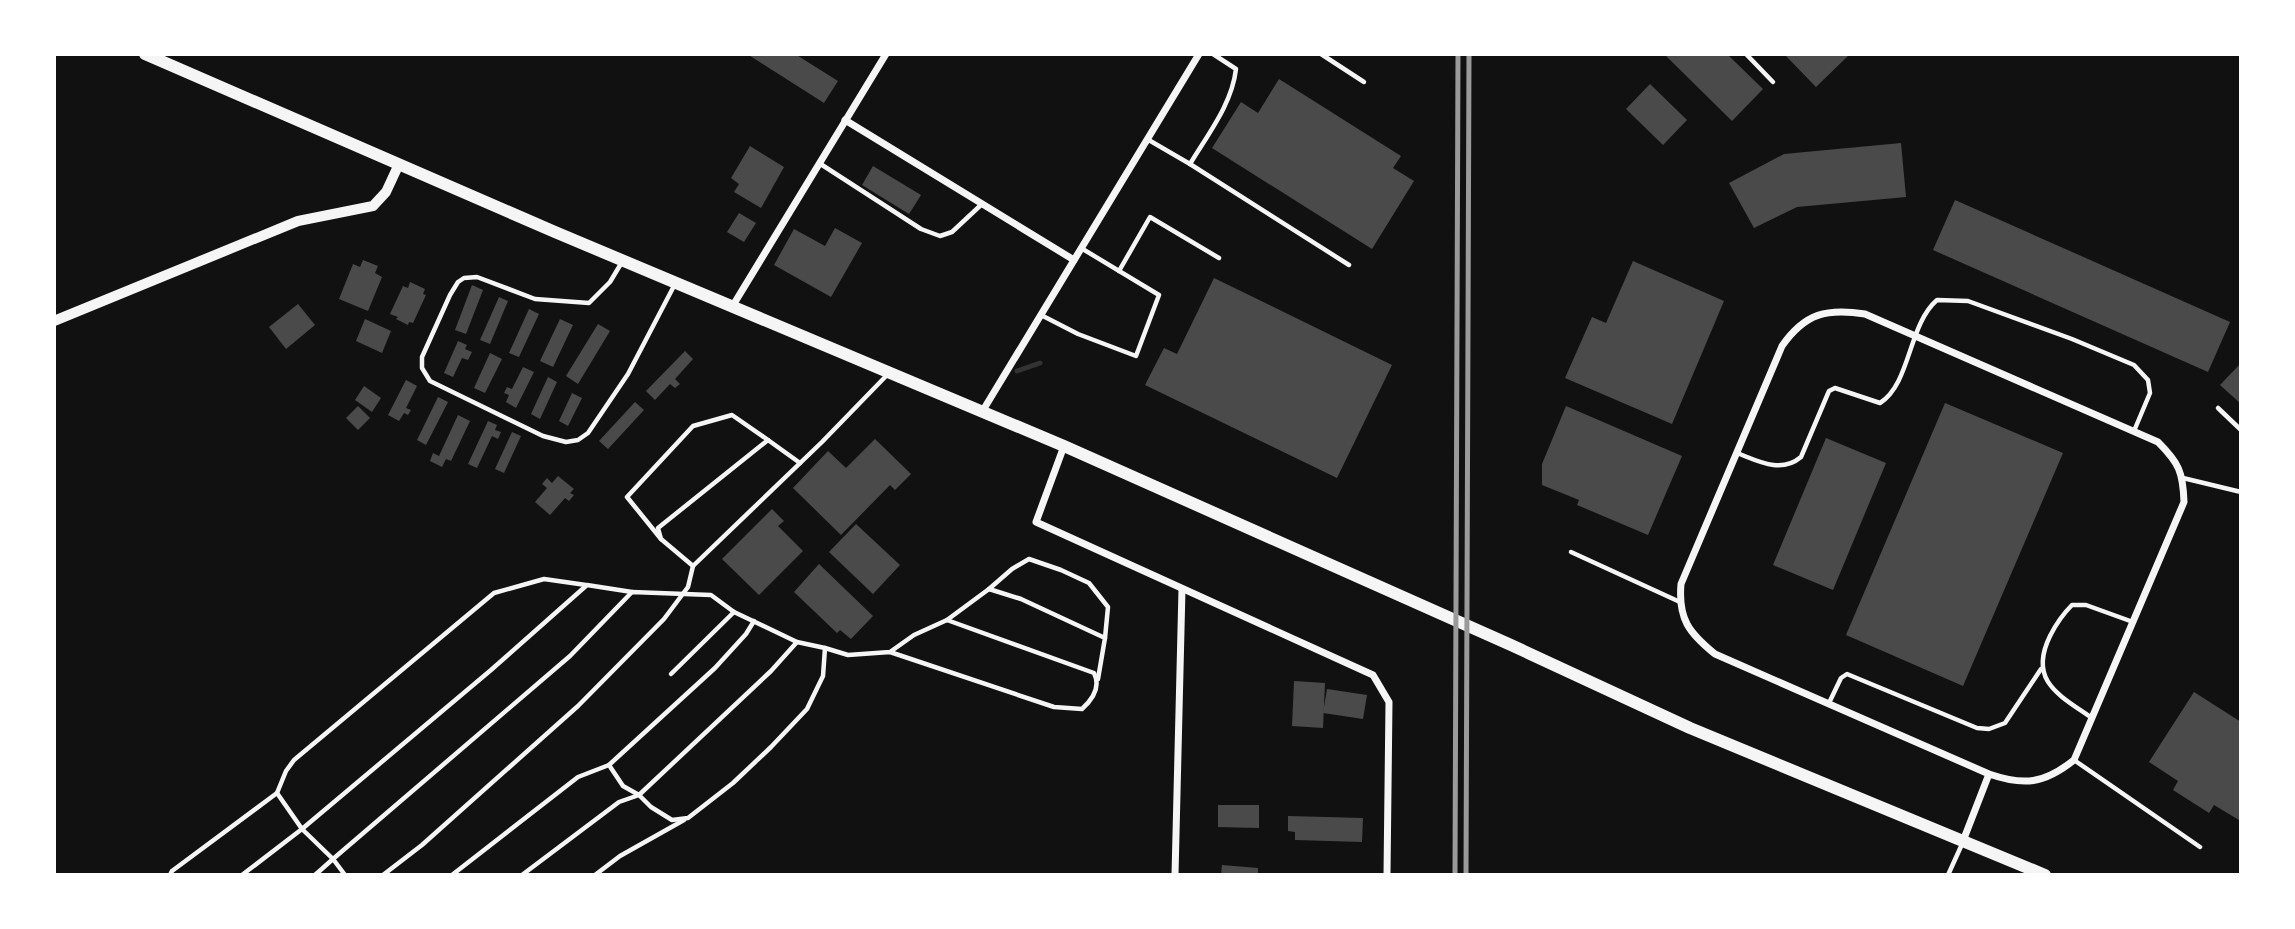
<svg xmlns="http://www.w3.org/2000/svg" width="2295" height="929" viewBox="0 0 2295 929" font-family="'Source Sans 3',sans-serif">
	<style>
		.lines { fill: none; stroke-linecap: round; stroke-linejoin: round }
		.stream { stroke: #333; stroke-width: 5 }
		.building { fill: #4a4a4a }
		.service { stroke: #f5f5f5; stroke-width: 4.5 }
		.minor { stroke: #f5f5f5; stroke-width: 7 }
		.tertiary { stroke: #f5f5f5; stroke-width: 10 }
		.primary { stroke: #f5f5f5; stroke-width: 12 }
		.rail { stroke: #9a9a9a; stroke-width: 5 }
	</style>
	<rect width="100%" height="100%" fill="#111"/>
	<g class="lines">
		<!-- stream -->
		<path class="stream" d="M1017 371 1040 363"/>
	</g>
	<!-- building -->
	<g class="building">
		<path d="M747 54H795L838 81 824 103Z"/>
		<path d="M1664 54H1727L1763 89 1732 121Z"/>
		<path d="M1784 54H1850L1816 87Z"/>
		<path d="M1279 79 1401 156 1393 168 1414 181 1372 249 1212 148 1241 102 1258 113Z"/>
		<path d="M1650 84 1687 120 1663 145 1626 109Z"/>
		<path d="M1901 143 1906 197 1797 207 1754 228 1729 183 1784 154Z"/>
		<path d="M750 146 784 167 761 208 734 192 739 184 731 178Z"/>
		<path d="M873 166 921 195 909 214 862 185Z"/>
		<path d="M1955 200 2230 322 2208 372 1933 250Z"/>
		<path d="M739 213 756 223 744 242 727 232Z"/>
		<path d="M835 228 862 243 831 297 774 265 794 229 825 246Z"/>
		<path d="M363 260 378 266 375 273 382 277 368 311 339 299 353 264 360 267Z"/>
		<path d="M1633 261 1724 301 1672 424 1565 378 1592 317 1606 323Z"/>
		<path d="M1214 278 1392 365 1337 478 1145 385 1164 348 1177 354Z"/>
		<path d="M410 282 425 289 423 294 426 295 413 323 409 322 408 325 396 319 398 317 390 314 403 286 408 288Z"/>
		<path d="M472 285 483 290 466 334 455 330Z"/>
		<path d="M499 297 508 301 490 344 480 340Z"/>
		<path d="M298 304 315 325 286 349 269 327Z"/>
		<path d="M529 309 539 314 519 357 509 353Z"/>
		<path d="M365 319 391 331 382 353 356 341Z"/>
		<path d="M560 319 573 325 553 367 540 361Z"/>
		<path d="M598 324 610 331 578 384 566 376Z"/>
		<path d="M458 341 467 345 465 349 472 352 468 360 462 358 453 377 444 373Z"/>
		<path d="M685 351 693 359 675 379 680 384 675 388 670 384 655 400 646 391Z"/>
		<path d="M490 353 502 359 485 393 474 388Z"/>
		<path d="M2241 363V404L2220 385Z"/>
		<path d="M523 367 534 372 516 408 506 402 509 395 504 393 507 387 512 389Z"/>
		<path d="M548 377 557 382 540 419 531 414Z"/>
		<path d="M406 380 417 386 406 408 411 410 408 415 404 413 399 421 388 415Z"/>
		<path d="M364 386 381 398 372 412 355 400Z"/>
		<path d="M572 393 582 398 568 426 559 421Z"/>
		<path d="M438 397 448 402 426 445 417 440Z"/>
		<path d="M635 402 644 410 608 449 599 441Z"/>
		<path d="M1945 403 2063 453 1963 686 1846 635Z"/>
		<path d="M358 406 370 418 358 430 346 418Z"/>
		<path d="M1566 406 1682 456 1648 535 1577 505 1579 500 1542 485V464Z"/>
		<path d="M458 415 470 421 451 461 446 459 442 467 430 461 433 453 439 456Z"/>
		<path d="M488 421 497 425 495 430 501 432 498 439 492 436 477 468 468 464Z"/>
		<path d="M512 432 521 436 504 473 495 469Z"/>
		<path d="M1826 438 1886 463 1833 590 1773 565Z"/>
		<path d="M875 439 911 474 895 490 890 485 841 535 793 488 828 451 846 468Z"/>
		<path d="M558 476 574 489 570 493 574 495 569 501 565 498 550 515 535 502 547 488 542 484 547 478 552 483Z"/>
		<path d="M772 509 784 521 778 526 803 551 759 595 722 559Z"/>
		<path d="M856 524 900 565 873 594 829 552Z"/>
		<path d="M819 564 873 616 851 639 840 630 837 633 794 592Z"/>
		<path d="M1294 681 1325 683 1323 728 1292 726Z"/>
		<path d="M1327 689 1367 695 1363 719 1323 713Z"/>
		<path d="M2194 692 2241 722V817L2239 820 2214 805 2209 813 2173 790 2178 781 2149 762Z"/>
		<path d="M1218 805H1259V828L1218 827Z"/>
		<path d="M1288 816 1363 818 1362 842 1295 840V832L1288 831Z"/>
		<path d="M1222 865 1258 868V875H1221Z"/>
	</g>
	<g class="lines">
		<!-- service -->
		<g class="service">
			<path d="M1321 54 1364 82"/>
			<path d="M1746 54 1773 82"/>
			<path d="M1147 139 1190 164C1208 134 1232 104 1236 69L1213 54"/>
			<path d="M819 163 921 229 940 236 952 232 982 204"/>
			<path d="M1190 164 1349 265"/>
			<path d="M622 262 610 282 589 303 535 299 477 277 464 278 458 282 450 295 422 357V368L430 381 543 436 566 442 578 440 588 433 628 374 675 284"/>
			<path d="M1119 271 1150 217 1219 258"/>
			<path d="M1041 315 1078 334 1136 356 1159 295 1081 248"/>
			<path d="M2218 408 2241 430"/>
			<path d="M1737 453C1758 461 1781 474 1801 457L1829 391 1835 388 1880 403C1911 383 1908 325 1937 300L1968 301 2072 339 2134 365 2148 380 2150 393 2134 431"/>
			<path d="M2183 478 2241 492"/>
			<path d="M661 539 627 497 693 426 732 415 768 440"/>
			<path d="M1571 552 1680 602"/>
			<path d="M693 566 661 539 658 528 768 440 800 463"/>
			<path d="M989 589 1012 569 1029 559 1061 570 1089 583 1108 607 1105 638"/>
			<path d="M947 620 989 589 1021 599 1105 638 1098 679"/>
			<path d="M825 648 848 655 890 652 1054 707 1082 709C1092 700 1101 687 1094 673L947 620 914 635 890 652"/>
			<path d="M671 674 734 612"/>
			<path d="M1829 703 1841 678 1847 674 1977 728 1989 729 2005 723 2041 669"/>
			<path d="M2092 718C2059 695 2028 681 2050 636 2056 624 2062 615 2072 605H2086L2133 622"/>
			<path d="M2074 760 2200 847"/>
			<path d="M277 793 286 771 294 760 494 593 544 579 586 585"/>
			<path d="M170 875 172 871 277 793 302 829 491 670 587 585 632 592"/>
			<path d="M242 875 302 829 333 859 570 656 632 592 711 595 734 612 797 642 771 671 639 795 623 786 609 765 715 668 746 634 754 621"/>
			<path d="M315 875 333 859 345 875"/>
			<path d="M383 875 422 845 578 706 664 619 688 587 693 566 822 442 888 374"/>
			<path d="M452 875 578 777 609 765"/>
			<path d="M522 875 619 802 639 795 651 807 672 820 688 818 733 783 771 747 807 709 823 676 825 648 797 642"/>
			<path d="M595 875 620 856 684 820"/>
			<path d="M1948 875 1963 842"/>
		</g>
		<!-- minor -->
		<g class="minor">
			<path d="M845 120 1074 260"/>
			<path d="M732 307 886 54"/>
			<path d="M982 412 1199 54"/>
			<path d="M1064 446 1036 522 1373 675 1389 702 1387 875"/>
			<path d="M1963 841 1989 774 1715 654C1689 633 1678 619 1681 584L1782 346C1805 313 1827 308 1865 314L2158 442C2179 463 2183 472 2184 502L2074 760C2044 784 2024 786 1989 774"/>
			<path d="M1175 875 1182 589"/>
		</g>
		<!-- tertiary -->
		<path class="tertiary" d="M54 321 298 221 373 206 386 192 399 164"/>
		<!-- primary -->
		<path class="primary" d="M145 54 555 232 1064 446 1511 645 1690 728 2045 875"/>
		<!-- rail -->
		<g class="rail">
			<path d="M1455 875 1458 54"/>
			<path d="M1466 875 1469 54"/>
		</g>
	</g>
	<!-- border -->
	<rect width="2295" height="929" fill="none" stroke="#ffffff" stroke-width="112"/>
</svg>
